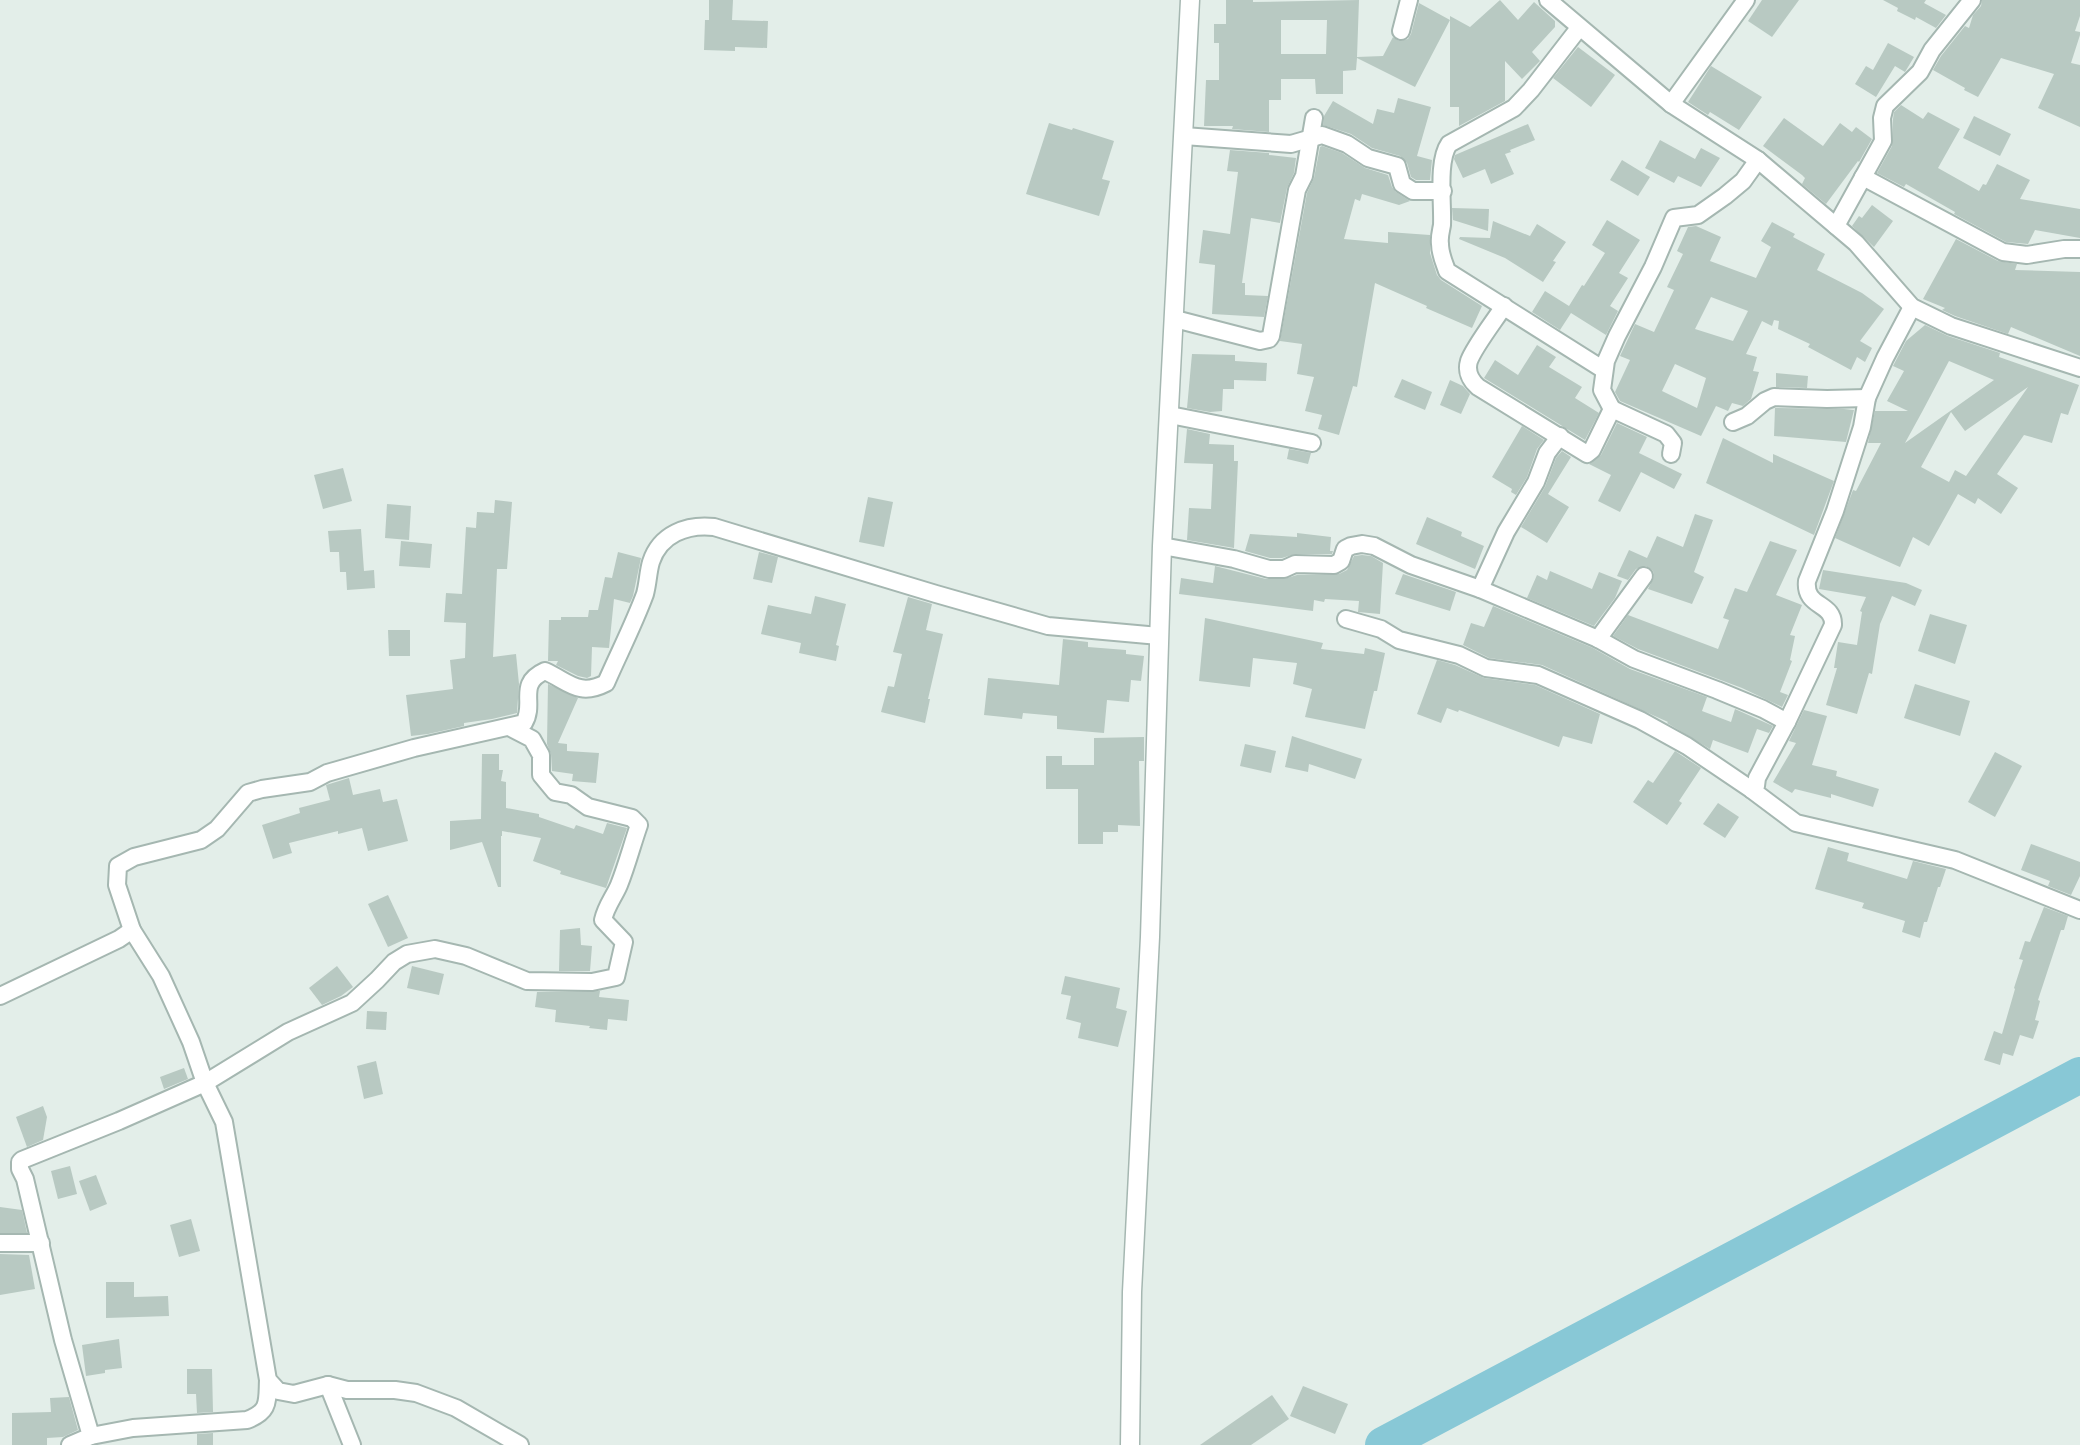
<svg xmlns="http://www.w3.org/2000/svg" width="2080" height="1445" viewBox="0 0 2080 1445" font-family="Roboto,sans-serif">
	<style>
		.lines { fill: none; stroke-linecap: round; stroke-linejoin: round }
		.river { stroke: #88c8d6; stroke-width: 36 }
		.building { fill: #b8c9c2; fill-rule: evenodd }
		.minor-casing { stroke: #a5b7b1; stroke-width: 20 }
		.tertiary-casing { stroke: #a5b7b1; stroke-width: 21 }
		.minor { stroke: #fff; stroke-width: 16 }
		.tertiary { stroke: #fff; stroke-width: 18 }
	</style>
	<rect width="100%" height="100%" fill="#e3eee9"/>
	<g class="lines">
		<!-- river -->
		<path class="river" d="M1383 1445 2080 1075"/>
	</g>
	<!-- building -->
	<g class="building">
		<path d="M709 0H733L732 20 768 21 767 48 735 47V51L704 50 705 20H709Z"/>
		<path d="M1226 0H1253V2L1359 0 1357 57 1383 56 1393 37 1399 41 1408 39 1411 34 1419 3 1450 20 1415 87 1357 58 1356 70 1343 71V94H1316L1315 79H1281V100H1269V132L1232 129 1233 126H1204L1206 80H1219V43H1214V24H1226ZM1281 20H1327L1326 54H1281Z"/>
		<path d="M1500 0 1518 20 1534 2 1555 21V27L1532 52 1540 61 1522 79 1505 61V101L1459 126V107H1450V16L1470 27Z"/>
		<path d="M1762 0H1799L1772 37 1748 21Z"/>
		<path d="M1883 0H1926L1924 3 1946 15 1936 28 1916 17 1915 20 1897 11 1898 8Z"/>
		<path d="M1982 0H2080V16L2075 31 2080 32V35L2071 63 2080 65V127L2038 108 2054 74 2001 58 1978 97 1964 90 1965 88 1933 70 1941 56 1965 26 1969 28 1973 15 1981 6Z"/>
		<path d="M1888 43 1914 57 1905 72 1895 66 1876 97 1855 84 1866 66 1873 70Z"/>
		<path d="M1578 47 1615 75 1591 107 1553 78Z"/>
		<path d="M1711 66 1762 97 1739 130 1710 112 1708 115 1688 102Z"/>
		<path d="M1398 98 1431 107 1417 156 1432 160 1430 180H1416L1411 177 1407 163 1400 156 1372 148 1351 134 1323 125 1324 116 1333 101 1373 124 1377 109 1394 113Z"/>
		<path d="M1901 105 1923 119 1928 112 1960 129 1938 168 1979 191 1983 184 1986 185 1997 164 2030 180 2020 199 2080 209V238L2035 230 2028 244 2006 242 1954 214 1955 212 1906 184 1904 187 1877 173 1892 146 1893 119 1894 112Z"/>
		<path d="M1974 116 2011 134 2000 156 1963 138Z"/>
		<path d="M1784 118 1823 146 1840 123 1852 132 1856 127 1872 139 1859 162 1858 161 1826 204 1802 184 1805 178 1802 175 1763 146Z"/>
		<path d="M1049 123 1072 130 1073 128 1114 141 1102 179 1110 181 1099 216 1026 194Z"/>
		<path d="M1528 124 1535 140 1510 150 1511 152 1505 154 1514 174 1491 184 1485 169 1463 178 1454 159 1455 155Z"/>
		<path d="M1660 140 1695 159 1701 148 1720 158 1701 187 1678 176 1674 183 1645 168Z"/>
		<path d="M1322 146 1342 153 1365 168 1388 175 1392 187 1396 192 1410 201 1399 205 1362 194 1360 201 1355 199 1344 239 1388 243V232L1430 235V253L1437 275 1441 280 1482 306 1472 328 1426 308 1427 306 1375 283 1357 387 1353 386 1339 435 1318 429 1322 415 1305 411 1314 377 1297 374 1302 344 1280 341 1307 193 1314 178 1320 147Z"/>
		<path d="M1230 150 1269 153V155L1296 158 1294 173 1287 188 1280 223 1251 218 1242 283H1245V295L1268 296 1264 317 1212 314 1215 265 1199 263 1203 230 1230 234 1238 172 1227 171Z"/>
		<path d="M1622 160 1650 177 1638 196 1610 180Z"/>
		<path d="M1872 205 1893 221 1874 247 1852 226 1859 216 1862 218Z"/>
		<path d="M1452 208 1489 209 1488 231 1453 220Z"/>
		<path d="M1607 220 1640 240 1619 273 1628 278 1610 306 1618 311 1606 335 1571 313 1560 330 1532 312 1545 291 1569 306 1582 285 1584 286 1605 253 1592 245Z"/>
		<path d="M1493 221 1530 236 1537 224 1566 242 1553 261 1556 262 1543 282 1505 258 1459 239 1460 237 1490 238Z"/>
		<path d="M1772 222 1795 234 1793 237 1825 254 1817 270 1862 293 1884 309 1860 341 1872 348 1865 362 1857 357 1851 370 1808 347 1810 344 1778 329 1779 321 1774 320 1772 326 1762 321 1746 354 1757 357 1753 371 1759 372 1751 399 1743 406 1732 403 1728 411 1716 406 1701 436 1620 401 1615 392 1630 360 1620 356 1635 324 1654 332 1674 290 1667 287 1683 254 1677 251 1688 227 1696 226 1721 237 1710 261 1756 278 1771 247 1761 241ZM1711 297 1748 311 1733 341 1695 329ZM1675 364 1706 378 1697 408 1662 391Z"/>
		<path d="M1956 239 1998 261 2017 264 2015 270 2080 272V356L2011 327 2008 334 1955 316 1942 310 1945 308 1923 299Z"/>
		<path d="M1925 325 1948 336 2000 353 1999 357 2079 385 2068 415 2061 413 2052 443 2024 435 1997 474 2018 488 2001 514 1978 498 1975 504 1958 494 1929 546 1913 537 1900 567 1835 538 1853 490 1856 491 1881 443H1868L1875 411H1908L1887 401 1904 371 1893 366 1906 341ZM1949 361 1994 380 1905 443 1922 412ZM2028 387 1966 476 1955 470 1949 482 1921 467 1951 412 1965 431Z"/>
		<path d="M1537 345 1556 357 1549 367 1582 387 1575 398 1599 413 1585 440 1484 378 1495 360 1518 375Z"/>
		<path d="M1192 354 1235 355V361L1267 363 1266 381 1234 380V389H1223L1222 411 1210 412 1187 408Z"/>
		<path d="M1776 373 1808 376 1807 388 1776 387Z"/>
		<path d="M1402 379 1432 392 1425 410 1394 397Z"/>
		<path d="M1450 380 1463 386 1470 394 1461 414 1440 405Z"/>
		<path d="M1775 408 1844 409 1854 410 1846 442 1774 436Z"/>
		<path d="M1617 423 1647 437 1639 453 1682 474 1674 489 1641 472 1620 512 1598 501 1611 475 1589 464 1601 455Z"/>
		<path d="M1522 426 1544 440 1537 449 1527 477 1516 495 1511 492 1512 489 1492 477Z"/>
		<path d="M1187 429 1210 434 1209 444 1234 445V461H1238L1234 548 1187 540 1189 508 1211 509 1213 464 1184 463Z"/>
		<path d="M1723 438 1773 463V454L1834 481 1814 535 1706 483Z"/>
		<path d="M1289 449 1311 453 1308 464 1287 459Z"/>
		<path d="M1562 451 1571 457 1548 494 1569 507 1547 543 1521 527 1545 487 1556 458Z"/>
		<path d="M343 468 352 501 323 509 314 475Z"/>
		<path d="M868 497 893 502 884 547 859 542Z"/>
		<path d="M495 500 512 502 507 569H497L493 657 516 654 519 684 517 713 492 719 464 723V726L428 734 411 736 406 695 453 689 450 660 465 658 466 623 444 622 446 593 462 594 466 527 476 528 477 512 494 513Z"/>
		<path d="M387 504 411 506 409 540 385 538Z"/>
		<path d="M1695 514 1713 520 1694 572 1704 577 1692 604 1648 589 1654 577 1653 571 1646 566 1636 569 1628 580 1617 576 1629 550 1647 558 1657 536 1683 547Z"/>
		<path d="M1427 517 1462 532 1461 536 1484 546 1475 569 1416 544Z"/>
		<path d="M361 529 364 571 374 570 375 588 347 590 346 572H340L339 552H330L328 531Z"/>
		<path d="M1297 533 1331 537 1330 551H1333L1332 554H1295L1282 558H1270L1245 551 1250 534 1297 537Z"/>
		<path d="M401 541 432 544 430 568 399 566Z"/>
		<path d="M1770 541 1797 550 1776 595 1802 605 1790 635 1795 636 1790 660 1792 661 1780 692 1788 695 1782 707 1742 688 1638 649 1613 636 1628 615 1718 649 1729 620 1723 618 1735 588 1747 592Z"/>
		<path d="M618 552 641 558 633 596 630 603 614 599 609 648 592 647 591 676 587 678 578 676 556 665 558 661H548L549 620H561V617H588L589 610H598L605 577 612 578Z"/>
		<path d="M759 552 778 557 772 583 753 579Z"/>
		<path d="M1362 555 1371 556 1383 563 1380 614 1358 612 1359 601 1325 599 1324 602 1314 600 1313 611 1179 594 1181 578 1213 583 1215 566 1266 579H1284L1297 575 1339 574 1347 570 1354 556Z"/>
		<path d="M1823 570 1906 583 1922 590 1915 606 1892 596 1880 624 1872 674 1869 673 1857 714 1826 705 1837 668H1834L1838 642 1857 645 1862 612 1860 611 1866 597 1819 589Z"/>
		<path d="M1550 571 1592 589 1599 572 1622 581 1615 598 1594 626 1527 598 1537 575 1547 580Z"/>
		<path d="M1403 574 1456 592 1450 611 1395 594Z"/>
		<path d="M815 596 846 604 836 645 839 646 836 661 799 653 801 643 761 634 768 605 811 614Z"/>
		<path d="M908 597 932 604 926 630 943 634 928 699H930L925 723 881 712 888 686 894 687 902 654 893 652Z"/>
		<path d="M1493 606 1593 648 1630 669 1707 697 1702 711 1731 722 1735 709 1773 726 1769 733 1757 729 1748 753 1713 740 1710 749 1667 723 1668 722 1542 665 1489 658 1463 645 1471 623 1484 627Z"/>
		<path d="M1930 614 1967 625 1955 664 1918 651Z"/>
		<path d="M1205 618 1323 643 1321 649 1364 654 1365 648 1385 653 1377 691H1374L1365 729 1305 717 1312 689 1293 684 1297 663 1253 658 1250 687 1199 681Z"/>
		<path d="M388 630H410V656H389Z"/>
		<path d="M1063 639 1088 642V647L1126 650V654L1144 656 1141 681 1131 680 1129 702 1107 700 1104 733 1057 729V716L1023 713 1022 719 984 715 988 678 1059 685Z"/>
		<path d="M1437 660 1455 665 1484 678 1535 685 1600 714 1592 744 1563 736 1559 747 1459 710 1458 712 1447 708 1441 723 1417 714Z"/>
		<path d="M548 684 578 698 558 743 567 744V751L599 753 596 783 572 781 573 774 552 771 551 754 547 744Z"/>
		<path d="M1915 684 1970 701 1960 736 1904 718Z"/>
		<path d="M1804 710 1827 716 1812 765 1837 771 1836 776 1879 789 1873 807 1831 794V798L1795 789 1792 793 1773 782 1796 743 1789 741Z"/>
		<path d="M1292 736 1362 759 1355 779 1309 764 1308 772 1285 767Z"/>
		<path d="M1144 737V761H1139L1140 826 1118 825V832H1103V844H1078V789H1046V756H1062V765H1094V738Z"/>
		<path d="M1245 744 1276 751 1271 773 1240 766Z"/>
		<path d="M1675 751 1701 768 1679 801 1682 803 1667 825 1633 802 1648 780 1653 783Z"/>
		<path d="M1995 752 2022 766 1995 817 1968 802Z"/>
		<path d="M482 754H499V770H503L501 781 506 782V808L539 814V817L574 829 576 825 603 834 607 823 627 828 606 888 560 874 561 871 533 861 541 838 502 831V836H501V887H498L482 842 450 850V821L481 819Z"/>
		<path d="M349 778 353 795 380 789 383 802 397 799 408 841 368 851 362 828 338 834V831L289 843 292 853 273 859 262 825 300 813 299 808 330 800 326 785Z"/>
		<path d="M1718 803 1739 817 1725 838 1703 824Z"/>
		<path d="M2031 844 2080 862V876L2071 895 2048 886 2050 881 2021 870Z"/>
		<path d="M1828 847 1849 853 1847 861 1907 879 1913 861 1946 869 1940 887H1938L1927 922H1924L1920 938 1902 932 1905 921 1862 908 1864 903 1815 889Z"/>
		<path d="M388 895 408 938 388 947 368 904Z"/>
		<path d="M2044 907 2068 916 2064 930H2061L2038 1000 2040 1001 2035 1020 2039 1021 2033 1039 2020 1035 2013 1056 2003 1053 2000 1065 1984 1060 1994 1031 2002 1034 2015 989 2014 988 2023 960 2019 959 2025 941 2030 942Z"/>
		<path d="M580 928 581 945 592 946 590 971H559L560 930Z"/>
		<path d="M337 966 353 987 341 996 322 1005 309 988Z"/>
		<path d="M412 966 444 974 439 995 407 988Z"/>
		<path d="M1065 976 1120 988 1116 1008 1127 1011 1118 1047 1078 1038 1081 1023 1066 1019 1071 996 1061 994Z"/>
		<path d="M600 991 599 997 629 1000 627 1021 608 1019 607 1030 589 1028 590 1026 555 1022 556 1010 535 1007 537 992Z"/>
		<path d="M367 1011 387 1012 386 1030 366 1029Z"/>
		<path d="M376 1061 383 1094 364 1099 357 1066Z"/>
		<path d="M184 1068 188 1079 164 1089 160 1077Z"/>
		<path d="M43 1106 47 1117 43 1140 27 1147 16 1117Z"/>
		<path d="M70 1166 77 1194 58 1199 51 1171Z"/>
		<path d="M96 1175 107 1204 90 1211 79 1181Z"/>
		<path d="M0 1207 22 1210 27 1233H0Z"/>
		<path d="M191 1219 200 1251 179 1257 170 1225Z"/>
		<path d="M0 1254 29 1255 35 1289 0 1295Z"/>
		<path d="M106 1282H134V1297L168 1296 169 1316 106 1318Z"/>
		<path d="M119 1339 122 1368 105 1370V1373L86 1376 82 1345Z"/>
		<path d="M187 1369H212L213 1412 197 1413 196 1394H187Z"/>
		<path d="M1303 1386 1348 1404 1335 1434 1290 1416Z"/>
		<path d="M1272 1395 1289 1419 1251 1445H1200Z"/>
		<path d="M69 1397 78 1430 63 1437 47 1438V1445H12V1413L51 1412 50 1398Z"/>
		<path d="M213 1433V1445H197V1434Z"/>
	</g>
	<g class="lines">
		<defs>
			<g id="minor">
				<path d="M1548 0 1671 104 1758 160 1856 243 1912 307 1951 326 2080 368"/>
				<path d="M1579 28 1531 90 1514 108 1449 144C1437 161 1443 203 1442 225 1441 231 1439 237 1440 244 1440 254 1444 262 1447 271L1604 370"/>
				<path d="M1401 31 1409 0"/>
				<path d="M1671 104 1746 0"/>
				<path d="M1184 136 1291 144 1322 135 1347 144 1368 158 1397 166 1402 184 1413 191H1443"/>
				<path d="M1863 177 2003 252 2027 255 2064 249H2080"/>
				<path d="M1836 226 1883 141 1882 118 1885 106 1920 72 1932 50 1972 0"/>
				<path d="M1504 306C1495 320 1474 347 1469 361 1466 371 1470 380 1478 387L1587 454 1592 450 1612 409 1602 390 1606 361 1617 336 1653 267 1674 218 1698 215 1725 196 1743 181 1758 160"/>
				<path d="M1912 307 1885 358 1867 398 1862 427 1835 511 1807 581C1804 608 1834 602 1833 625L1787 722 1757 778 1756 786 1752 790 1796 823 1955 860 2080 910"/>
				<path d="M1175 319 1260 341 1269 339 1271 336 1291 223 1297 190 1304 176 1314 118"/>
				<path d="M1612 409 1666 434 1673 443 1671 454"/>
				<path d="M1170 415 1312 443"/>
				<path d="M1733 422 1747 416 1765 401 1774 397 1827 399 1867 398"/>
				<path d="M1162 546 1234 559 1269 569H1284L1295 564 1334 565 1341 561 1345 549 1351 546 1362 544 1374 546 1411 565 1480 589 1598 639 1634 659 1717 690 1763 709 1787 722"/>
				<path d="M1480 589 1506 532 1536 482 1547 453 1560 436"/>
				<path d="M1346 619 1381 629 1399 640 1459 655 1486 668 1538 675 1640 720 1687 746 1752 790"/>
				<path d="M1598 639 1644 576"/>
				<path d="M132 930 117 885 118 866 134 857 201 840 217 829 248 793 262 789 310 782 327 773 414 748 524 723C536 703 516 684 545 671 569 682 579 697 606 683 619 653 634 624 645 594 648 583 648 572 651 562 660 534 687 524 714 527L936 594 1048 626 1159 636"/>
				<path d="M0 996 119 939 132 930 161 976 191 1042 205 1083 224 1122 268 1380 278 1391 294 1394 328 1385 347 1390H395L416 1393 456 1408 520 1445"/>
				<path d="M0 1243H41"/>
				<path d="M328 1385 352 1445"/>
				<path d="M91 1436 133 1428 247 1420C270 1411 267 1402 268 1380"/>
				<path d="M70 1445 91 1436 63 1340 25 1179 20 1169V1162L22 1160 119 1121 205 1083 288 1032 352 1003 377 980 394 962 407 954 435 949 466 956 527 981 592 982 616 977 624 942 603 920C606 906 614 897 619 885 627 865 632 845 639 825L632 818 588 807 571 795 555 792 541 775V755L532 739 509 727"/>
			</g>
			<path id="tertiary" d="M1130 1445 1132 1292 1150 937 1162 546 1190 0"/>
		</defs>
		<!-- minor casing -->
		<use href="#minor" class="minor-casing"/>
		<!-- tertiary casing -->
		<use href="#tertiary" class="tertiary-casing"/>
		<!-- minor -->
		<use href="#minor" class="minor"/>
		<!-- tertiary -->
		<use href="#tertiary" class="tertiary"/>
	</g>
</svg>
